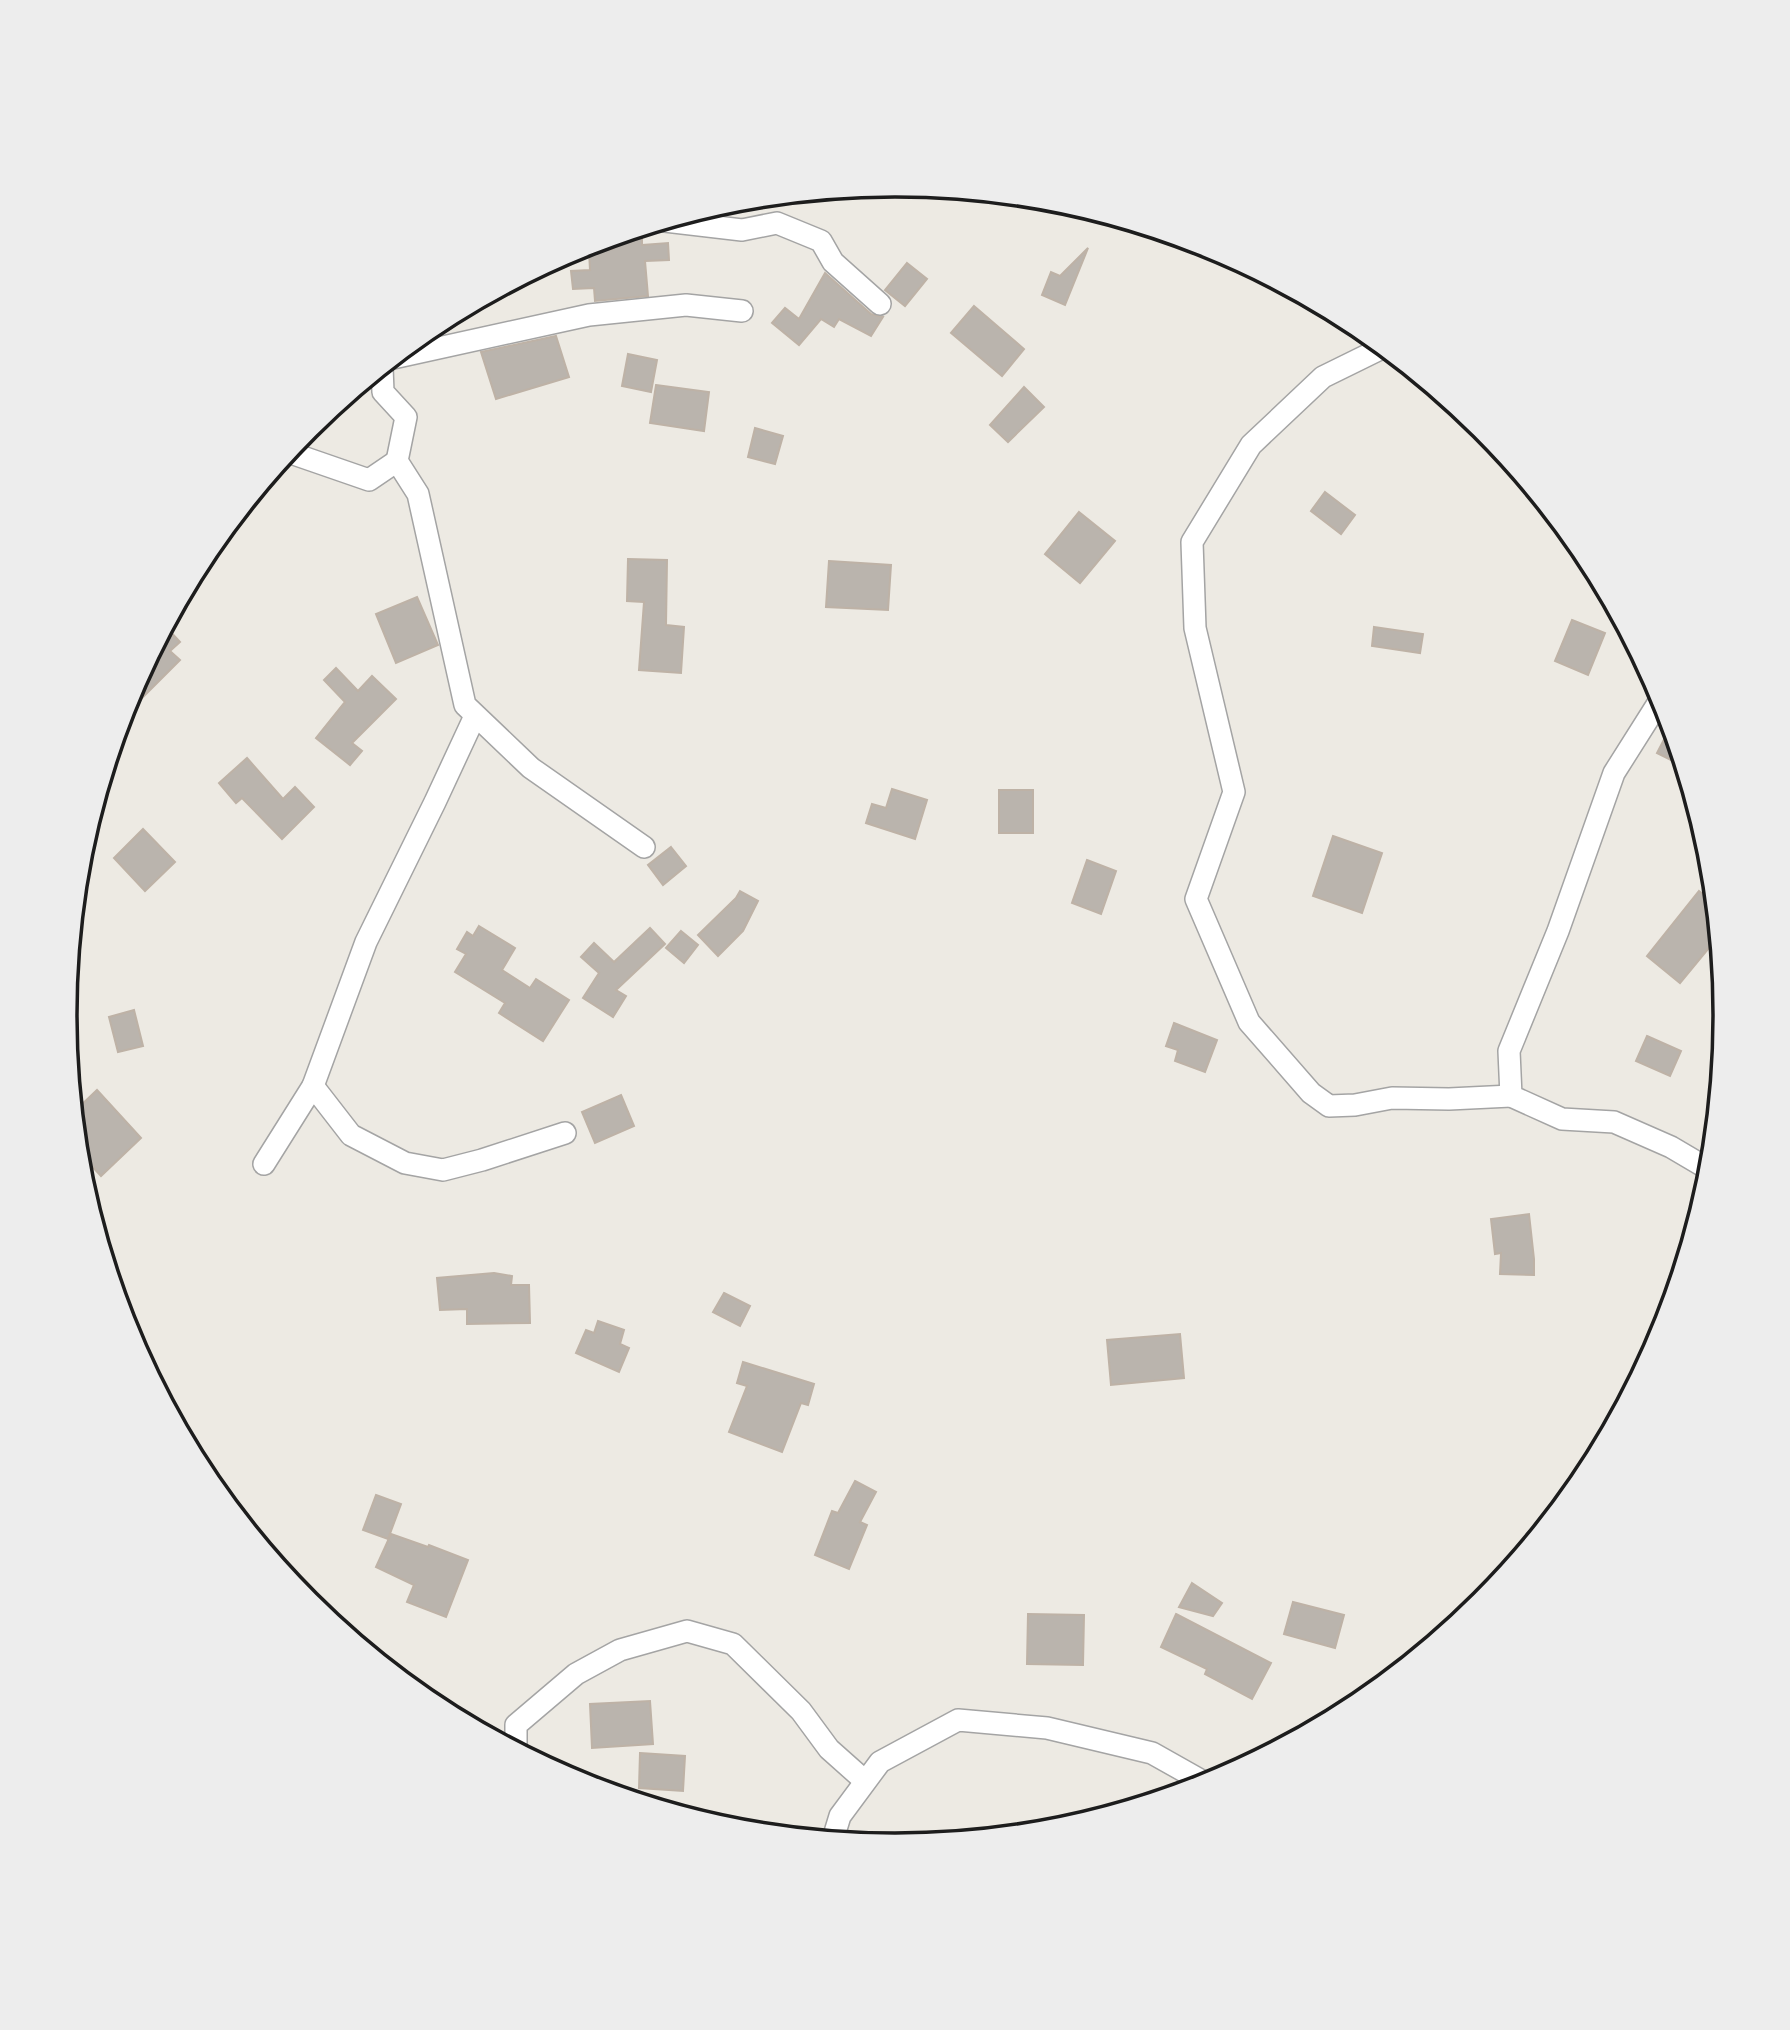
<svg xmlns="http://www.w3.org/2000/svg" width="1790" height="2030" viewBox="0 0 1790 2030" font-family="Signika,sans-serif">
	<style>
		.building { fill: #bab4ad; stroke: #beb2a6; stroke-width: 2 }
		.lines { fill: none; stroke-linecap: round; stroke-linejoin: round }
		.street-casing { stroke: #a4a4a4; stroke-width: 24 }
		.street { stroke: #fff; stroke-width: 21 }
		.rim { fill: none; stroke: #1d1d1d; stroke-width: 3.5 }
	</style>
	<rect width="100%" height="100%" fill="#edeae3"/>
	<!-- building -->
	<g class="building">
		<path d="M642 228V245L668 243 669 260 645 261 648 296 595 301 594 288 573 289 571 271 590 270 589 251 613 249 612 237Z"/>
		<path d="M1088 248 1065 305 1042 295 1051 272 1060 276Z"/>
		<path d="M907 263 927 279 905 306 885 290Z"/>
		<path d="M825 273 871 314 883 317 871 336 839 319 834 327 821 319 799 345 772 323 785 308 799 319Z"/>
		<path d="M974 306 1024 349 1002 376 951 333Z"/>
		<path d="M556 336 569 377 496 399 481 352Z"/>
		<path d="M628 354 657 360 651 392 622 386Z"/>
		<path d="M656 385 709 392 704 431 650 423Z"/>
		<path d="M1024 387 1044 407 1008 442 990 425Z"/>
		<path d="M755 428 783 436 775 464 748 457Z"/>
		<path d="M1325 492 1355 515 1341 534 1311 511Z"/>
		<path d="M1079 512 1115 541 1080 583 1045 554Z"/>
		<path d="M628 559 667 560 666 625 684 627 681 673 639 670 644 602 627 601Z"/>
		<path d="M829 561 891 565 888 610 826 607Z"/>
		<path d="M417 597 438 645 396 663 376 614Z"/>
		<path d="M1572 620 1605 633 1588 675 1555 661Z"/>
		<path d="M166 627 180 642 170 651 180 660 122 718 128 697Z"/>
		<path d="M1374 627 1423 634 1420 653 1372 646Z"/>
		<path d="M336 668 358 691 372 676 396 699 352 743 362 751 350 765 316 738 345 702 324 680Z"/>
		<path d="M1671 726 1683 766 1657 753Z"/>
		<path d="M247 758 283 799 295 787 314 807 282 839 242 798 236 803 219 783Z"/>
		<path d="M892 789 927 800 915 839 866 823 872 804 886 808Z"/>
		<rect x="999" y="790" width="34" height="43"/>
		<path d="M143 829 175 862 145 891 114 858Z"/>
		<path d="M1333 836 1382 853 1362 913 1313 896Z"/>
		<path d="M671 847 686 866 663 885 648 865Z"/>
		<path d="M1087 860 1116 871 1101 914 1072 903Z"/>
		<path d="M740 891 758 901 743 931 718 956 698 935 736 898Z"/>
		<path d="M1699 891 1714 903 1718 937 1680 983 1647 956Z"/>
		<path d="M479 926 515 948 502 970 530 988 536 979 569 1000 543 1041 499 1013 505 1003 455 972 466 954 457 949 467 932 473 936Z"/>
		<path d="M650 928 665 944 616 990 626 996 613 1017 583 998 599 973 581 957 594 943 614 962Z"/>
		<path d="M681 931 698 945 684 963 666 948Z"/>
		<path d="M134 1010 143 1046 118 1052 109 1017Z"/>
		<path d="M1174 1023 1217 1040 1205 1072 1175 1061 1178 1050 1166 1046Z"/>
		<path d="M1647 1036 1681 1051 1670 1076 1636 1061Z"/>
		<path d="M97 1090 141 1138 101 1176 89 1163 80 1171 74 1112Z"/>
		<path d="M621 1095 634 1126 595 1143 582 1112Z"/>
		<path d="M1529 1214 1534 1259V1275L1500 1274 1501 1253 1495 1254 1491 1219Z"/>
		<path d="M494 1273 512 1276 511 1285H529L530 1323 467 1324V1309L440 1310 437 1278Z"/>
		<path d="M724 1293 750 1306 740 1326 713 1312Z"/>
		<path d="M598 1321 624 1330 620 1344 629 1348 619 1372 576 1353 586 1330 594 1333Z"/>
		<path d="M1180 1334 1184 1378 1111 1385 1107 1340Z"/>
		<path d="M743 1362 814 1384 808 1405 801 1403 782 1452 729 1432 747 1386 737 1383Z"/>
		<path d="M855 1481 876 1492 860 1522 867 1525 849 1569 815 1555 832 1511 838 1513Z"/>
		<path d="M376 1495 401 1504 388 1539 363 1530Z"/>
		<path d="M391 1534 428 1547 429 1545 468 1560 446 1617 407 1602 414 1585 376 1567Z"/>
		<path d="M1192 1583 1222 1603 1213 1616 1179 1607Z"/>
		<path d="M1293 1602 1344 1615 1335 1648 1284 1634Z"/>
		<path d="M1028 1614 1084 1615 1083 1665 1027 1664Z"/>
		<path d="M1176 1614 1271 1663 1252 1699 1205 1674 1207 1669 1161 1647Z"/>
		<path d="M650 1701 653 1744 592 1748 590 1704Z"/>
		<path d="M640 1753 685 1756 683 1791 639 1788Z"/>
	</g>
	<g class="lines">
		<defs>
			<g id="street">
				<path d="M665 221 742 230 777 223 821 241 833 262 880 304"/>
				<path d="M1384 347 1323 377 1251 445 1192 542 1195 628 1234 792 1196 899 1249 1022 1311 1093 1329 1106 1355 1105 1392 1098 1449 1099 1511 1096"/>
				<path d="M393 358 589 315 686 305 742 311"/>
				<path d="M382 367 383 392 406 417 397 461 418 494 465 705 531 768 644 847"/>
				<path d="M288 452 369 480 397 461"/>
				<path d="M1662 697 1614 773 1558 931 1509 1051 1511 1096 1562 1119 1614 1122 1671 1147 1710 1170"/>
				<path d="M313 1086 351 1135 405 1163 443 1170 482 1160 565 1133"/>
				<path d="M264 1164 313 1086 366 942 435 802 475 716"/>
				<path d="M516 1749V1725L576 1674 620 1650 687 1631 733 1644 801 1711 829 1749 865 1781"/>
				<path d="M833 1839 840 1816 880 1762 958 1720 1047 1728 1152 1753 1207 1784"/>
			</g>
		</defs>
		<!-- street casing -->
		<use href="#street" class="street-casing"/>
		<!-- street -->
		<use href="#street" class="street"/>
	</g>
	<!-- crop -->
	<path d="M0 0H1790V2030H0ZM77 1015a818 818 0 1 1 1636 0a818 818 0 1 1-1636 0Z" fill="#ededed" fill-rule="evenodd"/>
	<path class="rim" d="M77 1015a818 818 0 1 1 1636 0a818 818 0 1 1-1636 0Z"/>
</svg>
